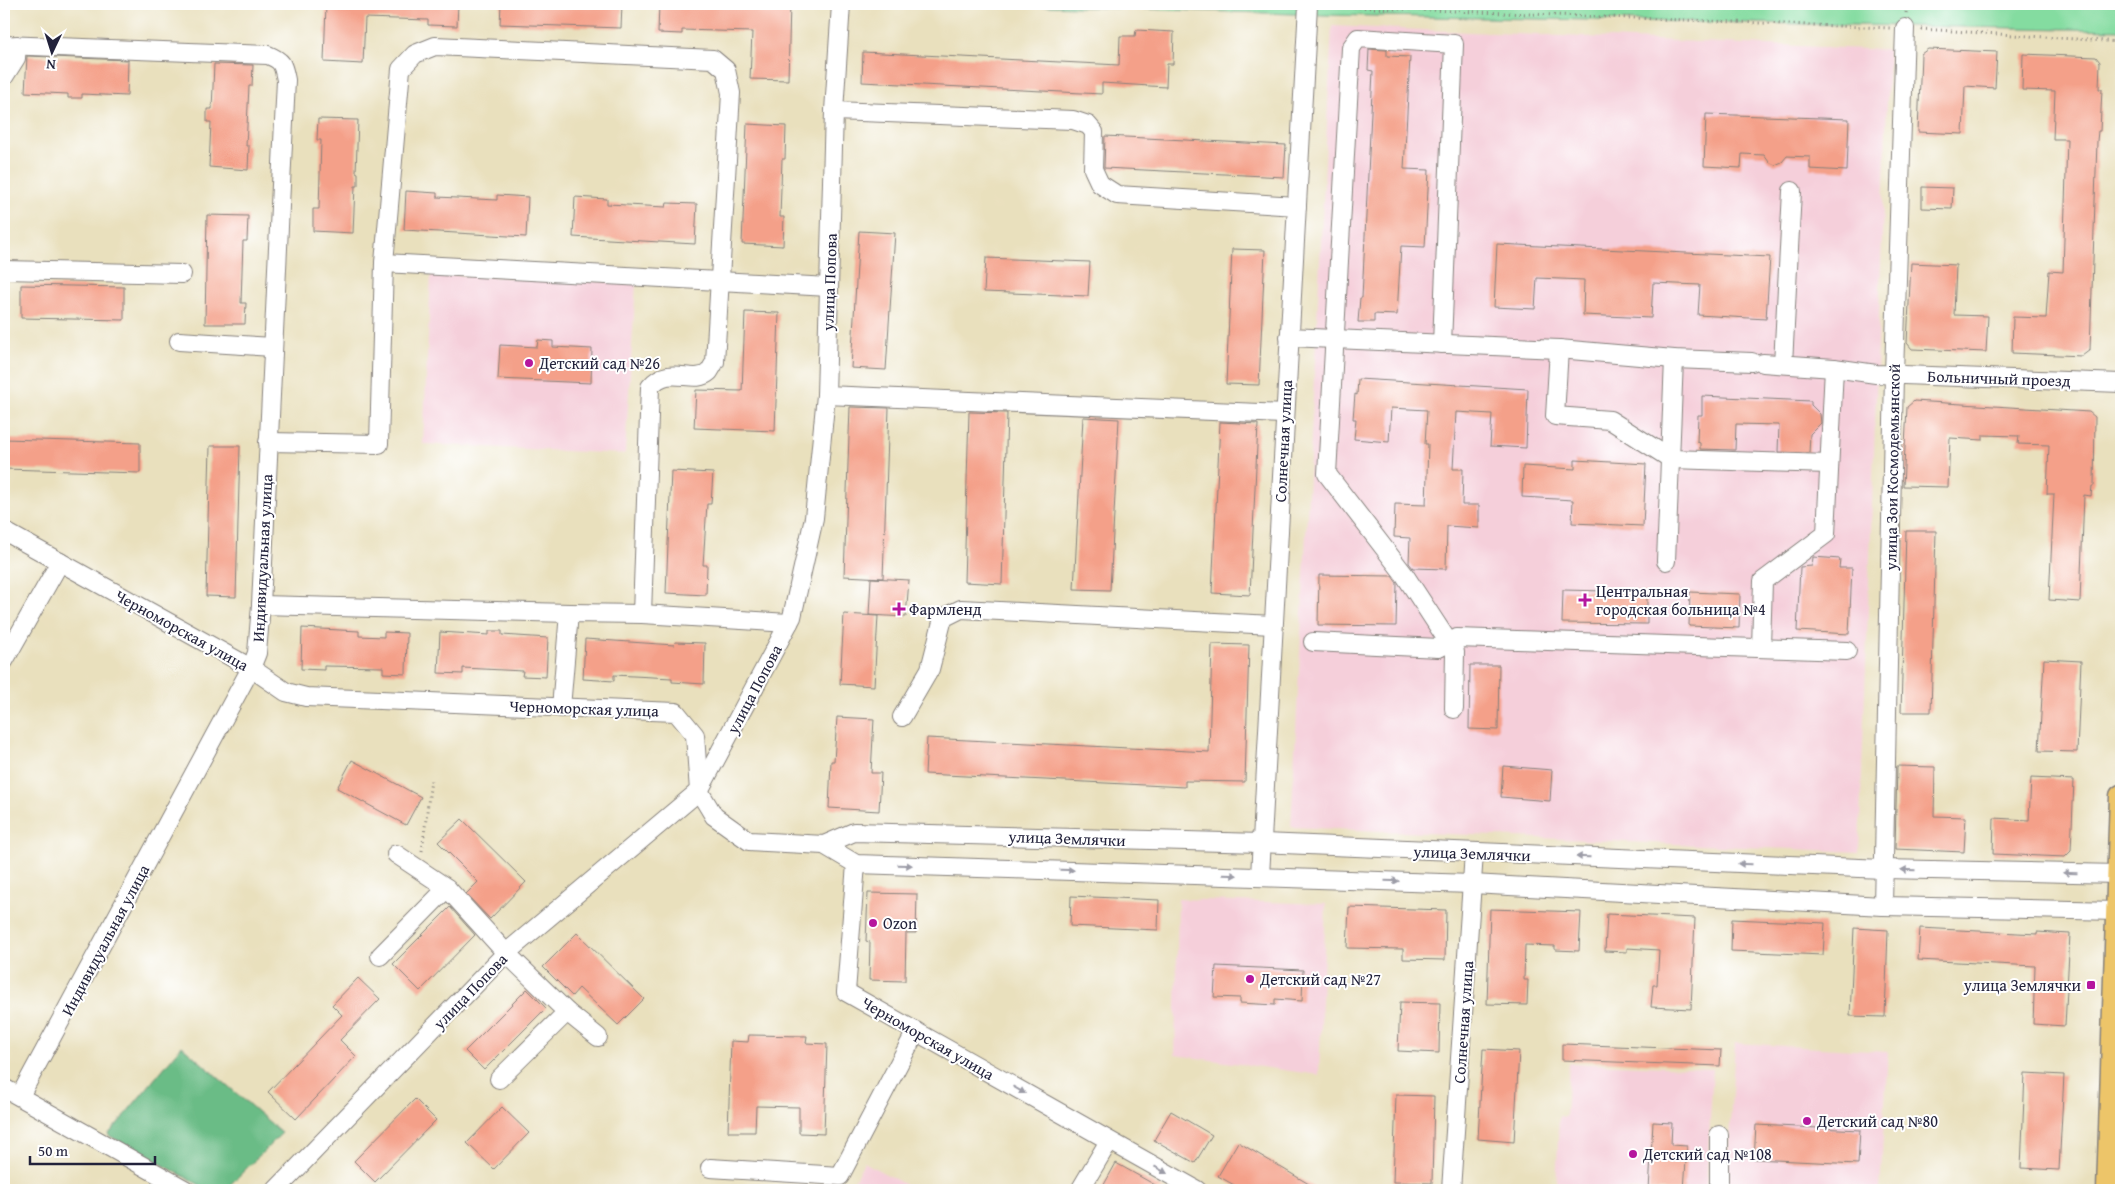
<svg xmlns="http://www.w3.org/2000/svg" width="2125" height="1194" viewBox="0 0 2125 1194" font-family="'Gentium Book Plus',serif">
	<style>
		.built { fill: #f5cfda }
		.green { fill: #84dca0; stroke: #537f6e }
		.forest { fill: #6bbc86; stroke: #466f60 }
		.building { fill: #f4a089 }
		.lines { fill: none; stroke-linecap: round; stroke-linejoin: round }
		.minor-casing { stroke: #86817c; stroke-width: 20 }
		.major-casing { stroke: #86817c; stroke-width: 25 }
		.path { stroke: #86817c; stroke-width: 3; stroke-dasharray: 1 4; stroke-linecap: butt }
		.minor { stroke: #fff; stroke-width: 18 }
		.major { stroke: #edc569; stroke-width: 22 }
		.oneway { fill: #9c9ca7 }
		.poi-dot { fill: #b5179e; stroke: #fff; stroke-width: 2 }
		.labels { text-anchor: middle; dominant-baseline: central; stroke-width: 4; stroke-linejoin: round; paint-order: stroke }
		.street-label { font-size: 16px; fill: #22223b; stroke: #fff }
		.poi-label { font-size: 16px; fill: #22223b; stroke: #fff; text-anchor: start }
	</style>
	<rect width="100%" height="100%" fill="#fff"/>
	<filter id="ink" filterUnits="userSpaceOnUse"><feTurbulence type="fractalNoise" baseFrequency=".02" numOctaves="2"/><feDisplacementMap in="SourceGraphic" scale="10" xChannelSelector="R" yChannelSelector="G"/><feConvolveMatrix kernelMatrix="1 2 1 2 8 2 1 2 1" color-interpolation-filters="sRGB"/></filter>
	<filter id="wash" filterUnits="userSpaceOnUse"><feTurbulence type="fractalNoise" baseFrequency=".0096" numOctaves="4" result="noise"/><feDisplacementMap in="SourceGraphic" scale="20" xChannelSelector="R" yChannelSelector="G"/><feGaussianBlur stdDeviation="1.12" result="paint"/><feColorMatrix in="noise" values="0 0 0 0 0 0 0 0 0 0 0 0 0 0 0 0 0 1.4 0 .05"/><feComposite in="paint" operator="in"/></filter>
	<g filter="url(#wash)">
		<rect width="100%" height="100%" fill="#e9e0bd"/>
		<!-- built -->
		<g class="built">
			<path d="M1332 26 1889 50 1859 852 1291 827Z"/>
			<path d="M431 274 636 283 625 454 423 444Z"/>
			<path d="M1178 899 1326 904 1319 1075 1175 1055Z"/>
			<path d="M1735 1043 1888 1052 1880 1190H1726Z"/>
			<path d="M1569 1063 1713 1069 1706 1190H1556L1559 1116 1566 1117Z"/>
			<path d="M864 1162 915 1190H849Z"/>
		</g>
		<!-- green -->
		<path class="green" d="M987 4H2121V30L1323 15Z"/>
		<!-- forest -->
		<path class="forest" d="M182 1046 282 1133 225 1190H209L108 1135Z"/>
		<g id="blocks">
			<!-- building -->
			<g class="building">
				<path d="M326 4H458L457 26 428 25V20L365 18 363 64 324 62Z"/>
				<path d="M501 4H622L621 28 500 24Z"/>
				<path d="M659 4H790L788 80 750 79 752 32 682 30V34L658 33Z"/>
				<path d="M1136 30 1174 32 1173 64H1167L1166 87 1102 83V94L862 82 863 52 1119 65 1120 36H1135Z"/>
				<path d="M1369 49 1387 50V56L1410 57 1404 169 1429 170 1425 247 1401 246 1397 315 1374 314V322H1358L1360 298H1362L1373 71 1368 70Z"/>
				<path d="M1928 49 1997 52 1995 88 1965 86 1963 134 1918 132 1921 54Z"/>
				<path d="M2023 54 2096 57 2100 62 2099 89H2102L2100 131H2098L2097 141 2090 350 2082 356 2012 353 2013 317 2046 318 2049 271 2063 272 2067 139H2053L2055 91 2022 90Z"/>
				<path d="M27 56 128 60 127 96 82 94V98H68V94L25 92Z"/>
				<path d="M214 64 253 65 252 86H249L246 146H249L248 170 209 167 211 122H207V109H212Z"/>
				<path d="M1706 114 1849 119 1847 171 1810 169V157L1787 156 1782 162 1775 165 1769 162 1764 155 1742 154 1741 168 1704 166Z"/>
				<path d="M318 119 358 120 356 172 358 173V186H355L353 233 313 231V209H319L321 140H317Z"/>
				<path d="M747 124 786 126 785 159H782L780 217H784L783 246 742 244Z"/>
				<path d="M1105 136 1286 145 1284 177 1104 168Z"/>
				<path d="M1922 187 1953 188 1952 209 1922 208Z"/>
				<path d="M406 191 437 193V197L497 200V195L528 197 526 237 404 230Z"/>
				<path d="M575 197 607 199V204L666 207 667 203 697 204 695 244 573 237Z"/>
				<path d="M207 215 248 216 247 241H243L241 303H246L245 324H205Z"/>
				<path d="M859 231 895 233 886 370 851 368Z"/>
				<path d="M1497 244 1770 257 1766 319 1698 315 1700 285 1653 283 1651 318 1583 315 1584 280 1537 278 1535 309 1494 307Z"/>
				<path d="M1232 249 1265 250 1259 385 1226 384Z"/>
				<path d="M986 258 1090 262 1088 296 984 292Z"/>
				<path d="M1911 263 1956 265 1954 315 1988 316 1986 352 1912 349 1907 343Z"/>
				<path d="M21 285 124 287V320L21 318Z"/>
				<path d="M745 312 779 313 775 431 694 428 696 390 742 391Z"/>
				<path d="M538 340 553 341V347L592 349 591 383 498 379 500 345 537 347Z"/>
				<path d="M1358 379 1528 389 1526 448 1490 446 1492 414 1456 412 1453 469H1463L1462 505H1479V528L1447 526 1446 569 1413 568 1409 563 1410 538 1394 537 1395 504 1426 505 1428 444H1425L1427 410 1391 408 1389 442 1354 439 1356 419H1353L1355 394 1357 395Z"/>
				<path d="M1702 396 1811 401V405L1820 414 1821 423 1810 434 1809 453 1778 452 1779 425 1736 424 1735 450 1700 449V443L1697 442 1698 415H1702Z"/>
				<path d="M1914 401 2089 412 2095 417 2094 486H2092L2091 496 2084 495 2080 602 2049 600 2054 494H2047L2049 445 2018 444 2019 436 1983 435V440L1950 438 1948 487 1903 486 1907 407Z"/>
				<path d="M850 407 889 408 883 578 844 576Z"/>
				<path d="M969 412 1007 413 1002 584 964 582Z"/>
				<path d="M1083 417 1119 419 1110 590 1074 589Z"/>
				<path d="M1220 422 1258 424 1250 595 1212 593Z"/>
				<path d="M4 439 140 443V473L4 469Z"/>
				<path d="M210 446H240L236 597 206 596Z"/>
				<path d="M1575 460 1646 464 1643 526 1572 523 1573 500 1522 497 1523 466 1575 469Z"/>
				<path d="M671 471 713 473 711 504H707L703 565H707L706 595 666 593Z"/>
				<path d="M1906 531H1936L1931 712H1901Z"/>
				<path d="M1813 557 1840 559 1839 568H1852L1849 634 1797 631 1800 567 1812 566Z"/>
				<path d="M1319 575 1392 576 1397 583 1396 626 1318 625Z"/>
				<path d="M871 578 909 580 906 617 869 615Z"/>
				<path d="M1563 590 1647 592V624L1562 623Z"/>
				<path d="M1690 592 1740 594 1739 628 1689 626Z"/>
				<path d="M844 614 878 616 874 686 840 684Z"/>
				<path d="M302 628 359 631V636L384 637V632L407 633 406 674 383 673V667L324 666V670L301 669Z"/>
				<path d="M489 631H502V635L548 638 546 677 522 676 523 671 463 668V674L438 673 440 632 489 635Z"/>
				<path d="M585 639 674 645 675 642 705 643 704 684 672 682V678L614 675V681L583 679Z"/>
				<path d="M1212 644 1249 645 1245 782 1185 781V787L925 774 927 738 1209 752Z"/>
				<path d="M2044 659 2081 661 2077 752 2039 751Z"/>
				<path d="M1470 665H1499L1498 730 1469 729Z"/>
				<path d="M837 717 874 719 871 773H881L879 811 829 808 831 761H834Z"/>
				<path d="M352 760 421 797 406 825 337 788Z"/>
				<path d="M1503 766 1552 770 1550 801 1501 797Z"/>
				<path d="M1897 766 1935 767 1934 816 1966 817 1964 852 1895 849Z"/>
				<path d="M2031 778 2074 780 2071 851 2065 857 1993 854 1994 818 2029 820Z"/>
				<path d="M462 819 526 882 490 919 466 894 478 882 438 842Z"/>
				<path d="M868 893 917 894 916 933H906L905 981 869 980 870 942 866 941Z"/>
				<path d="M1071 896 1159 900 1158 930 1070 926Z"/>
				<path d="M450 907 475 935 420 991 393 964Z"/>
				<path d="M1349 907 1446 910 1445 960 1403 959V949L1347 948Z"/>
				<path d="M1490 909 1581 912 1579 951 1555 950V946L1525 945 1524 980H1528L1527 1005 1487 1004Z"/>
				<path d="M1607 914 1695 918 1691 1009 1651 1007 1653 985H1657L1659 950 1627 948V952L1605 951Z"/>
				<path d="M1732 919 1825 923 1823 955 1731 951Z"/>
				<path d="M1854 928 1888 930 1885 1017 1850 1016Z"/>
				<path d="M1920 928 2037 934V932L2070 934 2065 1026 2033 1024 2035 966 1918 960Z"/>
				<path d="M577 933 644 999 618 1025 579 988 572 996 543 967Z"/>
				<path d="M1216 966 1303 970 1302 1001 1275 999V1005L1240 1003V998L1214 997Z"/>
				<path d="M358 978 380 999 340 1040 356 1056 296 1119 268 1092 342 1015 332 1005Z"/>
				<path d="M527 989 546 1008 484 1070 465 1051Z"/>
				<path d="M1400 1002 1440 1003 1439 1053 1398 1051Z"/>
				<path d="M749 1035 807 1036 806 1043 827 1044 824 1134 799 1133V1107L756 1106 755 1132H728L731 1041 748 1042Z"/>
				<path d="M1562 1044 1721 1050 1720 1066 1562 1060Z"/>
				<path d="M1483 1049 1519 1051 1514 1142 1478 1139Z"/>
				<path d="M2025 1073 2064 1075 2059 1170 2021 1168Z"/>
				<path d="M1396 1095 1434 1096 1432 1183 1393 1182Z"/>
				<path d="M415 1099 436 1120 375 1182 354 1161Z"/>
				<path d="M502 1107 529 1133 494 1169 467 1143Z"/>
				<path d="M1171 1111 1212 1135 1195 1163 1154 1140Z"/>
				<path d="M1653 1122 1672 1123 1671 1145 1687 1146 1684 1190H1649Z"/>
				<path d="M1756 1125 1860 1130 1858 1164 1754 1159Z"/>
				<path d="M1238 1142 1319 1190H1243L1218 1176Z"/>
				<path d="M1116 1163 1164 1190H1101Z"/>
			</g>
		</g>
	</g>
	<g filter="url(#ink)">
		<use href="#blocks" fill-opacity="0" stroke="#86817c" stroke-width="1"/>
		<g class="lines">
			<defs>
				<g id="minor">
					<path d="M4 45 268 55C283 61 283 65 286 80L261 605 257 653 251 668 20 1096"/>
					<path d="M4 77 16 58 17 45"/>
					<path d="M834 111 1073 120 1088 125 1094 132 1093 169 1100 184 1117 195 1297 206"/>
					<path d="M384 263 829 287"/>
					<path d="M4 270 182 274"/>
					<path d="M1289 337 1559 349 1674 359 1752 362"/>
					<path d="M179 341 273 347"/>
					<path d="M1442 344 1454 44 1358 38 1351 48 1327 474 1404 574 1455 652 1454 709"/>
					<path d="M1559 349 1555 416 1610 420 1671 459 1829 464"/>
					<path d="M1763 363 1834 368 1876 374 2121 383"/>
					<path d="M1783 364 1792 191"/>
					<path d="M826 395 1285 414"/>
					<path d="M268 442 379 444 384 263 401 69 415 54 435 46 713 59 726 70 731 93 715 362C713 365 711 369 709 372 694 386 669 363 650 387L642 614 569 613 561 708"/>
					<path d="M4 531 251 668 286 692 306 697 676 712 695 735 699 791 714 816 749 841 824 845 856 864 1472 884 1883 906 2118 911"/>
					<path d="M1666 561 1674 359"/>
					<path d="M261 605 569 613"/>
					<path d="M642 614 789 623"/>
					<path d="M1313 642 1439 648 1457 638 1847 651"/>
					<path d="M1761 647 1763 581 1826 534 1834 368"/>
					<path d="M4 661 60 562"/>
					<path d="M902 717 930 669 943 618 961 609 1273 625"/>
					<path d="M824 845 854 832 1261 843 1883 869 2119 874 2121 873"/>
					<path d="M396 854 447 888"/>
					<path d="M856 864 846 992 1197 1190"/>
					<path d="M1260 876 1308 5"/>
					<path d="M1883 906 1894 374 1905 28"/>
					<path d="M380 956 447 888 506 953 567 1012 499 1079"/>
					<path d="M567 1012 598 1037"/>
					<path d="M4 1088 186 1190"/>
					<path d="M710 1168 840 1176 916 1031"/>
					<path d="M276 1190 506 953 699 791 792 617 814 518 826 395 834 111 841 4"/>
					<path d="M1080 1190 1109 1141"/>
					<path d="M1451 1190 1474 853"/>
					<path d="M1719 1190V1135"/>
				</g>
				<path id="major" d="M2108 1190 2121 796"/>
			</defs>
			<!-- minor casing -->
			<use href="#minor" class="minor-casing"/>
			<!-- major casing -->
			<use href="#major" class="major-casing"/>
			<!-- path -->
			<g class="path">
				<path d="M1324 6 1890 28"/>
				<path d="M1425 8 1436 4"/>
				<path d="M1906 13 1907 4"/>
				<path d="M1921 29 2121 42"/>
				<path d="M422 851 431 780"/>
			</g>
			<!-- minor -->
			<use href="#minor" class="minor"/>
			<!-- major -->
			<use href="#major" class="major"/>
		</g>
		<!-- one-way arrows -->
		<defs><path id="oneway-solid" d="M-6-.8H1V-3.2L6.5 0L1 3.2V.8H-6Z" transform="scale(1.25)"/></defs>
		<g class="oneway">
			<use href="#oneway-solid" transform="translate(1583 857) rotate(-178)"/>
			<use href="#oneway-solid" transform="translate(1745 864) rotate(-178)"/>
			<use href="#oneway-solid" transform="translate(905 865) rotate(2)"/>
			<use href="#oneway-solid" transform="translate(1067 870) rotate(2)"/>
			<use href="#oneway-solid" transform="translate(1908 870) rotate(-179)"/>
			<use href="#oneway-solid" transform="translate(2070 873) rotate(-179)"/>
			<use href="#oneway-solid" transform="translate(1230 875) rotate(2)"/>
			<use href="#oneway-solid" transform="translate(1392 881) rotate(2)"/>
			<use href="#oneway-solid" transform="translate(1019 1090) rotate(30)"/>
			<use href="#oneway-solid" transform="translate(1161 1170) rotate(29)"/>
		</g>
	</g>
	<!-- markers -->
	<g class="poi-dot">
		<circle cx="529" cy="363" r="5"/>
		<path d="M1582.5 592.5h5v5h5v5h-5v5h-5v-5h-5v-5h5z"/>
		<path d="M896.5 601.5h5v5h5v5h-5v5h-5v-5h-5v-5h5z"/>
		<circle cx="873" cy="923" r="5"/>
		<circle cx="1250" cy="979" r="5"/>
		<rect x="2086" y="980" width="10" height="10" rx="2.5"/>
		<circle cx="1807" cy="1121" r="5"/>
		<circle cx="1633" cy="1154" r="5"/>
	</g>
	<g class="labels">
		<!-- street labels -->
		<g class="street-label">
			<text transform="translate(829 282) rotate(-88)">улица Попова</text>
			<text transform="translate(1999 378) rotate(2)">Больничный проезд</text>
			<text transform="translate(1283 441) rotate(-87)">Солнечная улица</text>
			<text transform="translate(1892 467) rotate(-89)">улица Зои Космодемьянской</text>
			<text transform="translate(262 558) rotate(-87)">Индивидуальная улица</text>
			<text transform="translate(182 630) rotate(29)">Черноморская улица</text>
			<text transform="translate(754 689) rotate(-62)">улица Попова</text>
			<text transform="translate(584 708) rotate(2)">Черноморская улица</text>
			<text transform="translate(1067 838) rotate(2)">улица Землячки</text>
			<text transform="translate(1472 853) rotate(2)">улица Землячки</text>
			<text transform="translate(105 940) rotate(-62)">Индивидуальная улица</text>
			<text transform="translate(470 991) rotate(-46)">улица Попова</text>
			<text transform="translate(1463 1022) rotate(-86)">Солнечная улица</text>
			<text transform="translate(928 1038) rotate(30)">Черноморская улица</text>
		</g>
		<!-- poi labels -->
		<g class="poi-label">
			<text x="539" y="363">Детский сад №26</text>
			<text x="1596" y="591">Центральная<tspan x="1596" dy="18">городская больница №4</tspan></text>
			<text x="909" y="609">Фармленд</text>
			<text x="883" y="923">Ozon</text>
			<text x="1260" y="979">Детский сад №27</text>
			<text x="2081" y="985" text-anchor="end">улица Землячки</text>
			<text x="1817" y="1121">Детский сад №80</text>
			<text x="1643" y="1154">Детский сад №108</text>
		</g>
	</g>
	<!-- margin -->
	<rect width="2125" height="1194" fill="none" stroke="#fff" stroke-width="20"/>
	<!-- north arrow -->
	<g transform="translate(52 52) rotate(184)" stroke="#ffffff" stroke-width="4" paint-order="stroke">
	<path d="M0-4L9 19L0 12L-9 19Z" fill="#22223b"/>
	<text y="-8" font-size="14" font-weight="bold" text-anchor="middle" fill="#22223b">N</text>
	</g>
	<!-- scale -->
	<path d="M30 1156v8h125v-8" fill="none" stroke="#22223b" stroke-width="2.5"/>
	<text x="38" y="1156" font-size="15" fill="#22223b" stroke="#ffffff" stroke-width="4" paint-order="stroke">50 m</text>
</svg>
